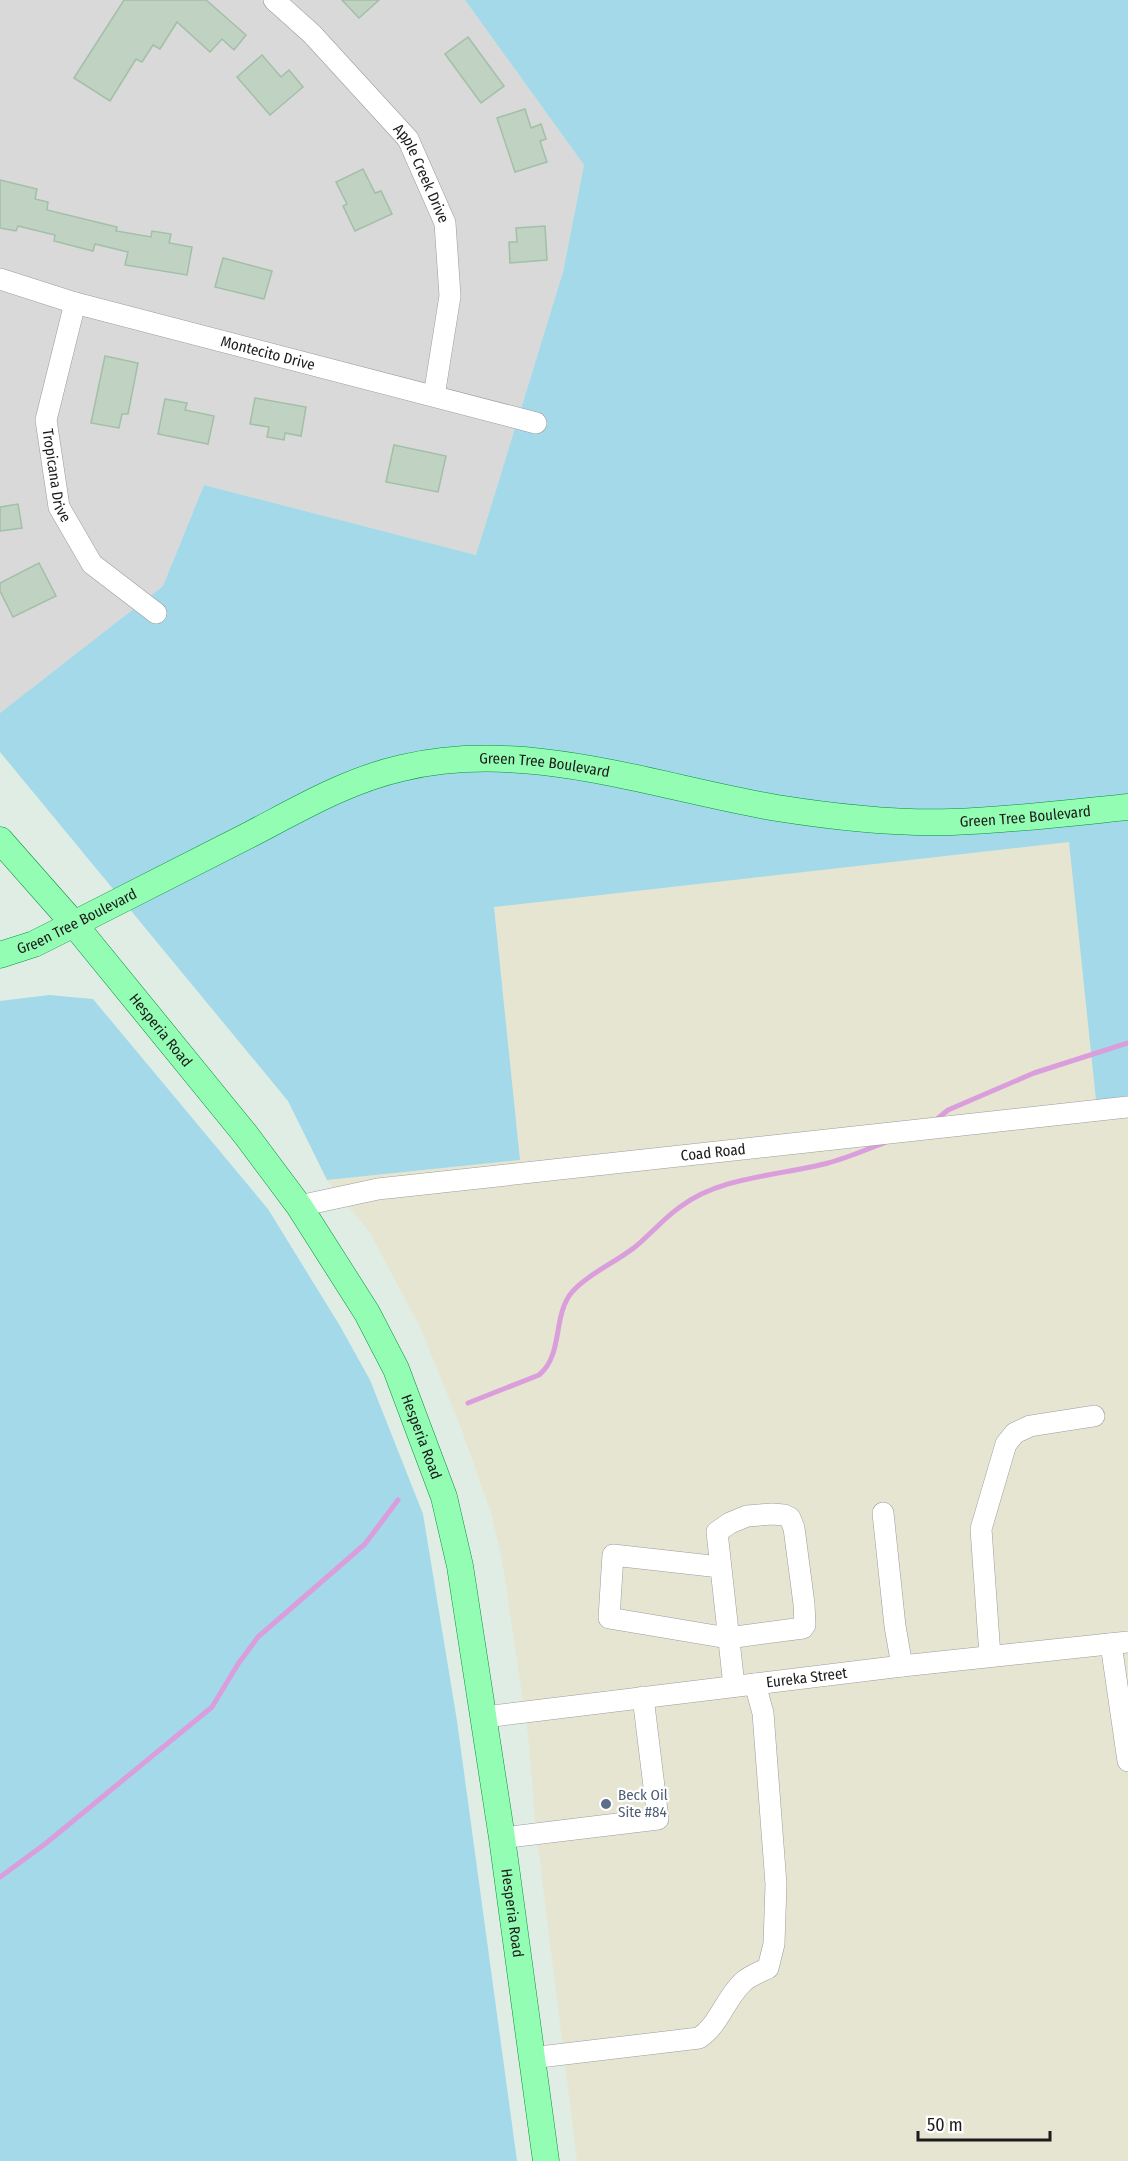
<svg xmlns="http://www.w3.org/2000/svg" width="1128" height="2161" viewBox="0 0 1128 2161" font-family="'Fira Sans Condensed',sans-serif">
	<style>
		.residential { fill: #d8d9d8 }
		.industrial { fill: #e6e5d1 }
		.grass { fill: #a3d9e9 }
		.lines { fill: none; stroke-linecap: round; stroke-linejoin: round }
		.stream { stroke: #da9edc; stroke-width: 5 }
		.building { fill: #c0d3c3; stroke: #a2bfa7; stroke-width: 1.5 }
		.minor-casing { stroke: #9c9c9c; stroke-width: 22 }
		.major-casing { stroke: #00923a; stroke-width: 27 }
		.minor { stroke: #fff; stroke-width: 21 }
		.major { stroke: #94fdb4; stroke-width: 26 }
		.service-dot { fill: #5c6f8a; stroke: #fff; stroke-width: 2 }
		.labels { text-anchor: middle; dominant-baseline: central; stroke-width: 4.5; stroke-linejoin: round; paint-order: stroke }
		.street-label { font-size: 15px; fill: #1b1b1b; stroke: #fff }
		.service-label { font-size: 15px; fill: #4e5e75; stroke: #fff; text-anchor: start }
	</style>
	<rect width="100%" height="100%" fill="#e0ede5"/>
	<!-- residential -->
	<path class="residential" d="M0 0H465L584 165 563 272 476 555 204 485 163 586 0 713Z"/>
	<!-- industrial -->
	<path class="industrial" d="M1070 841 1096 1099 1128 1097V2161H577L536 1830 528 1735 502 1560 491 1513 461 1428 420 1327 370 1233 327 1180 520 1160 494 907Z"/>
	<!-- grass -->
	<g class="grass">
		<path d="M465 0H1128V1096L1096 1100 1069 842 494 907 520 1160 327 1180 288 1101 0 752V713L163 586 204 485 476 555 563 272 584 165Z"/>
		<path d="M49 995 93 999 268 1209 340 1326 370 1380 423 1514 457 1721 517 2161H0V1001Z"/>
	</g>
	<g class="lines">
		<!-- stream -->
		<g class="stream">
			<path d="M936 1120 948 1110 1034 1073 1128 1043"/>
			<path d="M468 1403 539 1375C564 1354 552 1316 572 1292 588 1274 616 1262 635 1247 651 1234 664 1218 680 1207 721 1176 779 1176 828 1163 847 1158 865 1150 884 1143"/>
			<path d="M0 1877 45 1844 212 1707 238 1664 258 1637 365 1544 398 1500"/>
		</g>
	</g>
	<!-- building -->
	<g class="building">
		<path d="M124 0H206L246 35 234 50 222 39 210 52 177 22 160 49 153 45 142 62 136 59 110 101 74 78Z"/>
		<path d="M342 0H379L359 18Z"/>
		<path d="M468 37 504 86 481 103 445 54Z"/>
		<path d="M262 55 281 77 289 70 303 87 270 115 237 77Z"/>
		<path d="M525 109 531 128 541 124 546 139 540 141 547 162 515 172 497 118Z"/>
		<path d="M363 169 375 193 381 191 392 214 355 231 343 206 347 204 336 182Z"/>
		<path d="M0 180 37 189 35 199 48 202 47 210 117 227 116 231 151 237 152 231 171 234 169 243 192 247 187 275 125 265 128 252 95 244 93 251 54 241 55 235 18 226 16 231 0 228Z"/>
		<path d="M545 226 547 260 510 263 509 242H517L516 228Z"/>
		<path d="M223 258 272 271 264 299 215 287Z"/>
		<path d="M105 356 138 363 128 414H122L119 428 91 423Z"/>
		<path d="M255 398 306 407 301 436 285 433 284 440 267 437 269 427 250 424Z"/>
		<path d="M165 399 187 403 185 410 214 416 208 444 158 434Z"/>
		<path d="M394 445 446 456 438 492 386 482Z"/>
		<path d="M18 504 22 528 0 531V507Z"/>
		<path d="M39 563 56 596 13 617 0 591V583Z"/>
	</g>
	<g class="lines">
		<defs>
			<g id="minor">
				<path id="s1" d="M274 0 312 34 408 139 445 223 450 296 434 396"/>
				<path id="s2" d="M0 279 75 303 536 423"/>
				<path id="s3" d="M75 303 46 420 59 507 92 564 156 613"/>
				<path id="s4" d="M299 1206 378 1189 1128 1107"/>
				<path d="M883 1513 895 1626 902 1666"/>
				<path d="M720 1567 613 1555 609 1618 728 1638 803 1628 805 1625 804 1604 794 1528 790 1518 784 1515 772 1514 747 1516 730 1523 717 1532 734 1686"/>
				<path d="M1111 1644 1128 1761"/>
				<path d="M990 1656 981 1529 1006 1444 1015 1433 1030 1426 1094 1416"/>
				<path id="s5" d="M485 1717 902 1666 1128 1642"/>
				<path d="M502 1838 658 1819 643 1697"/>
				<path d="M531 2058 699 2038C719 2025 725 1999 743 1982 749 1976 760 1972 768 1968L774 1944 776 1884 763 1713 755 1684"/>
			</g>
			<g id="major">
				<path id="s6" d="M0 840 74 924 246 1135 299 1206 367 1313 396 1369 444 1497 460 1566 502 1838 546 2161"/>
				<path id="s7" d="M0 955 34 944 74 924C133 894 192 864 251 834 299 809 348 780 402 768 527 738 654 787 777 808 834 817 894 824 952 822 1011 820 1070 813 1128 807"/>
			</g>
		</defs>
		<!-- minor casing -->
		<use href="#minor" class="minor-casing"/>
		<!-- major casing -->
		<use href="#major" class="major-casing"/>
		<!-- minor -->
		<use href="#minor" class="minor"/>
		<!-- major -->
		<use href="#major" class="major"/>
	</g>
	<!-- markers -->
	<circle class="service-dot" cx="606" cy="1804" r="6"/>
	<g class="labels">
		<!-- street labels -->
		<g class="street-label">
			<text stroke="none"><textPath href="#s1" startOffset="230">Apple Creek Drive</textPath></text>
			<text stroke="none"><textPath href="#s2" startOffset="278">Montecito Drive</textPath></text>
			<text stroke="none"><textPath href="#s3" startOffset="177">Tropicana Drive</textPath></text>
			<text stroke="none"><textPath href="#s7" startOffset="588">Green Tree Boulevard</textPath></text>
			<text stroke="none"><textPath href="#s7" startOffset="1074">Green Tree Boulevard</textPath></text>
			<text stroke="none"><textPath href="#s7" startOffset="84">Green Tree Boulevard</textPath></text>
			<text stroke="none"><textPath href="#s6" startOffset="249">Hesperia Road</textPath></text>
			<text stroke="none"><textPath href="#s4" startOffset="418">Coad Road</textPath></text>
			<text stroke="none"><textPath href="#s6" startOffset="735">Hesperia Road</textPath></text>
			<text stroke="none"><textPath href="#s5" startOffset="324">Eureka Street</textPath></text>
			<text stroke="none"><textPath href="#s6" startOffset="1221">Hesperia Road</textPath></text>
		</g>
		<!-- service labels -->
		<g class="service-label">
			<text x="618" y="1795">Beck Oil<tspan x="618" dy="17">Site #84</tspan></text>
		</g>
	</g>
	<!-- scale -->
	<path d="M918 2131v9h132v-9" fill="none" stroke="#1b1b1b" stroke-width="3"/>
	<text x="927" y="2131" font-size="18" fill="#1b1b1b" stroke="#ffffff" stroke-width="4.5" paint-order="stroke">50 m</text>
</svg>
